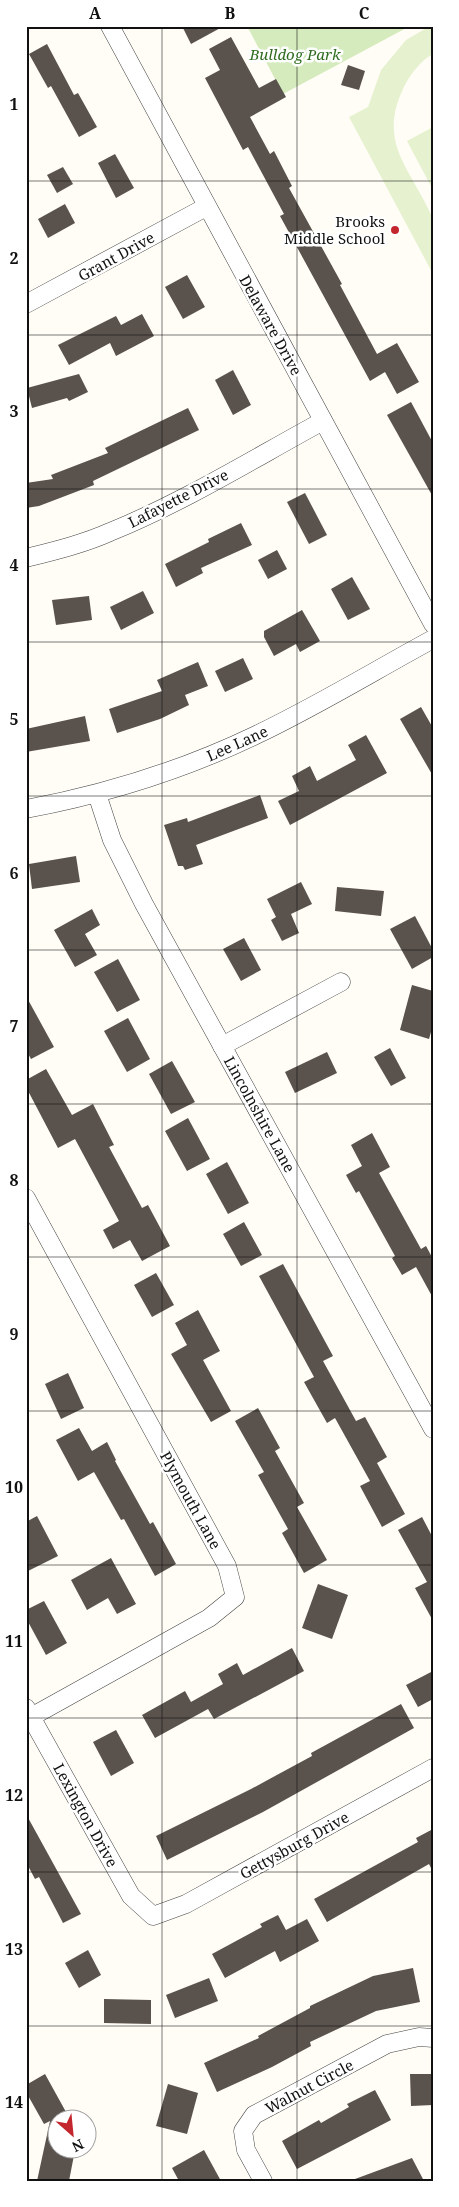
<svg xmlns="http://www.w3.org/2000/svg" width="459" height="2207" viewBox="0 0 459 2207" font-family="'Noto Serif',serif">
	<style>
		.green { fill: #d5ebbd }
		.pitch { fill: #e6f2cf }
		.building { fill: #5a524d }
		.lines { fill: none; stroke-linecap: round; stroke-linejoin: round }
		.street-casing { stroke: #444; stroke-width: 19 }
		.street { stroke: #fff; stroke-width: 18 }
		.grid { fill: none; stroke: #111; stroke-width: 1; stroke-opacity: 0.55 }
		.poi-dot { fill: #c4262e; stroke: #fff; stroke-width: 2 }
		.labels { text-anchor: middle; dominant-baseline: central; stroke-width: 5; stroke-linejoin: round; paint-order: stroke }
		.park-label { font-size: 15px; font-style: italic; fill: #2f6b1f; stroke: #fff }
		.poi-label { font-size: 15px; fill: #111; stroke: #fff; text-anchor: end }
		.street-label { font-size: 15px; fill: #111; stroke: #fff }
		.neatline { fill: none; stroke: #111; stroke-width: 2 }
		.grid-label { font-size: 16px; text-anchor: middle; font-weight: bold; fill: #111 }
	</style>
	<rect width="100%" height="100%" fill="#fffdf5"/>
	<!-- green -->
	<path class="green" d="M247 26H410L283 94Z"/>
	<!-- pitch -->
	<g class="pitch">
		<path d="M430 26H433V54C420 61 409 76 403 89 377 144 412 170 432 217 436 226 433 261 433 274L349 117 368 107 381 70 406 40Z"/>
		<path d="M433 127V190L407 141Z"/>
	</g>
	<!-- building -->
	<g class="building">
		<path d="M182 26H224L191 44Z"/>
		<path d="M231 37 259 88 276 79 286 97 250 117 270 154 274 151 292 186 289 188 342 284 340 285 377 354 397 343 419 382 397 394 385 372 370 381 280 216 284 214 248 147 243 150 205 78 220 70 209 49Z"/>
		<path d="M47 44 74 95 78 93 97 127 79 137 51 86 48 88 29 54Z"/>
		<path d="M348 65 365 71 359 90 341 85Z"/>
		<path d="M115 154 134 188 116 198 98 163Z"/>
		<path d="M63 167 73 184 57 193 47 175Z"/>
		<path d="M65 204 75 223 48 238 38 219Z"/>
		<path d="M187 275 205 307 183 319 165 287Z"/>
		<path d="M142 314 154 336 116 356 110 343 69 365 58 345 116 316 121 325Z"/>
		<path d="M233 370 251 405 233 415 215 380Z"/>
		<path d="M79 374 88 392 69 401 67 398 32 408 27 388Z"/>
		<path d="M411 402 433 443V497L387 415Z"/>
		<path d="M188 408 199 430 93 481 94 485 39 506 26 508V483L53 479 51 475 108 453 105 448Z"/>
		<path d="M305 493 327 535 309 544 287 502Z"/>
		<path d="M241 523 252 545 201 568 203 573 176 587 165 564 209 542 208 539Z"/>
		<path d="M277 550 287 569 268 579 258 560Z"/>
		<path d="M352 577 370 609 348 620 331 589Z"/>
		<path d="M143 591 154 613 121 630 110 607Z"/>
		<path d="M89 596 92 620 56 625 52 600Z"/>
		<path d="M302 610 320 641 300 652 296 644 274 656 264 637V631Z"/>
		<path d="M243 658 253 679 225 692 215 671Z"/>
		<path d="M198 662 208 686 185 695 189 705 160 719 117 733 109 709 162 691 157 680Z"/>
		<path d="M421 707 433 728V776L400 719Z"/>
		<path d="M85 716 90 741 26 752V729Z"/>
		<path d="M366 735 387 773 290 825 278 801 299 791 292 776 310 766 317 781 356 760 348 745Z"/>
		<path d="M260 795 268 818 196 845 203 864 185 870 183 866H178L164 825 187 818 188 822Z"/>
		<path d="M76 856 80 882 32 889 29 864Z"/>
		<path d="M301 882 312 904 291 914 299 933 282 941 271 920 276 917 267 899Z"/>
		<path d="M337 887 384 891 381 916 335 911Z"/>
		<path d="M92 909 100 925 85 934 97 955 75 967 54 930Z"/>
		<path d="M415 916 433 950V957L412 969 390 929Z"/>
		<path d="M244 938 261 970 241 981 223 949Z"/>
		<path d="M118 959 140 1000 117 1012 94 972Z"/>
		<path d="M412 985 433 991V1025L429 1039 400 1030Z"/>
		<path d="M26 996 54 1047 31 1059 26 1050Z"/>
		<path d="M128 1018 150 1059 127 1072 104 1031Z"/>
		<path d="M390 1048 406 1078 391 1086 374 1057Z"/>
		<path d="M327 1052 337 1073 295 1093 285 1072Z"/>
		<path d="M172 1061 195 1102 171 1114 149 1074Z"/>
		<path d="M46 1069 72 1115 93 1104 114 1145 109 1147 142 1208 148 1205 170 1246 142 1261 130 1240 113 1249 103 1230 119 1221 75 1139 58 1148 26 1087V1080Z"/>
		<path d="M188 1118 210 1159 187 1171 165 1131Z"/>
		<path d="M372 1133 390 1167 379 1173 421 1249 426 1246 433 1259V1298L416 1267 402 1275 392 1258 395 1256 359 1191 356 1193 346 1175 362 1166 351 1145Z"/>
		<path d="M227 1162 249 1203 228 1214 206 1174Z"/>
		<path d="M244 1222 262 1255 241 1266 223 1234Z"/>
		<path d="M283 1264 333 1356 323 1361 356 1421 365 1417 387 1457 377 1463 405 1514 382 1527 360 1486 370 1481 335 1418 327 1423 304 1382 314 1377 259 1276Z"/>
		<path d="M156 1273 174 1305 152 1317 134 1285Z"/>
		<path d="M198 1310 220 1351 203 1360 231 1411 211 1422 171 1354 187 1345 175 1323Z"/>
		<path d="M68 1373 84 1408 61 1419 45 1384Z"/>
		<path d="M258 1408 280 1448 275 1451 304 1503 297 1507 327 1560 304 1573 282 1533 288 1529 258 1475 264 1472 235 1421Z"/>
		<path d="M79 1428 92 1451 107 1442 116 1460 115 1461 150 1524 153 1522 176 1564 155 1576 124 1519 121 1520 94 1472 78 1481 56 1440Z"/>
		<path d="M37 1516 58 1556 26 1572V1522Z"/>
		<path d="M422 1517 433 1538V1621L415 1588 427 1582 398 1530Z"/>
		<path d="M111 1558 136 1604 117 1614 108 1598 87 1610 71 1580Z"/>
		<path d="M318 1584 348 1595 332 1639 302 1628Z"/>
		<path d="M44 1601 67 1643 46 1655 26 1618V1610Z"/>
		<path d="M292 1648 304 1671 214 1719 208 1709 155 1738 142 1715 185 1691 191 1702 223 1684 218 1674 237 1663 243 1675Z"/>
		<path d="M433 1671V1699L418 1707 406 1685Z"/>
		<path d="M401 1704 414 1728 263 1812 167 1860 156 1836 251 1789 312 1756 311 1753Z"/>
		<path d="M116 1730 134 1763 111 1776 93 1742Z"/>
		<path d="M26 1814 81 1914 63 1923 39 1877 35 1879 26 1862Z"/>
		<path d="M433 1829V1872L429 1864 327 1922 314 1899 418 1842 416 1838Z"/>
		<path d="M278 1915 286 1930 307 1919 319 1941 280 1962 275 1951 225 1978 212 1954 262 1927 260 1924Z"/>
		<path d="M88 1950 101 1975 79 1988 65 1963Z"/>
		<path d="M413 1968 420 2002 376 2011 310 2042 311 2046 272 2067 217 2092 204 2063 259 2038 258 2036 310 2008V2006L373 1976Z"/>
		<path d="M209 1978 218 2001 175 2018 166 1995Z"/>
		<path d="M104 1999 151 2000V2024L104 2023Z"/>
		<path d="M45 2074 66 2112 58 2116V2150H75L69 2181H37L50 2121 44 2124 26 2092V2085Z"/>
		<path d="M410 2074H433V2105L411 2106Z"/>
		<path d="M168 2084 198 2093 187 2134 156 2126Z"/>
		<path d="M375 2090 391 2120 297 2169 282 2141 319 2120 321 2123 349 2107 347 2104Z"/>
		<path d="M204 2150 221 2181H179L172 2168Z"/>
		<path d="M412 2158 424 2181H355V2179Z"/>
	</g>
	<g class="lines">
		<defs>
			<g id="street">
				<path d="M110 26 433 624"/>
				<path d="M26 304 206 207"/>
				<path d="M26 558C54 551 83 544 110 532 184 502 253 459 323 421"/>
				<path d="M97 794 112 840 144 904 433 1429"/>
				<path d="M26 809C106 794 183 770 256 735 317 706 374 671 433 639"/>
				<path d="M222 1046 341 982"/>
				<path d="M26 1198 227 1566 235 1597 209 1618 31 1717"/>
				<path d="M26 1708 131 1896 153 1916 186 1904 433 1768"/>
				<path d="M263 2181 246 2150 243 2131 254 2115 387 2044 419 2037 433 2038"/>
			</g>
		</defs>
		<!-- street casing -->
		<use href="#street" class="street-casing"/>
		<!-- street -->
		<use href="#street" class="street"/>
	</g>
	<!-- grid -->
	<path class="grid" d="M162 26V2181M297 26V2181M26 181H433M26 335H433M26 489H433M26 642H433M26 796H433M26 950H433M26 1104H433M26 1257H433M26 1411H433M26 1565H433M26 1718H433M26 1872H433M26 2026H433"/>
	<!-- markers -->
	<circle class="poi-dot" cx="395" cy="230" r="5"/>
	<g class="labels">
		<!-- park labels -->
		<g class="park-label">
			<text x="295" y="54">Bulldog Park</text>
		</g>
		<!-- poi labels -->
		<g class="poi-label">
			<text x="385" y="221">Brooks<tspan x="385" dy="17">Middle School</tspan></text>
		</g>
		<!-- street labels -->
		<g class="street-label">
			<text transform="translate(116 256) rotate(-29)">Grant Drive</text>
			<text transform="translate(271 325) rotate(61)">Delaware Drive</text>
			<text transform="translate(178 498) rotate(-27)">Lafayette Drive</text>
			<text transform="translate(237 743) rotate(-24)">Lee Lane</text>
			<text transform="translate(260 1114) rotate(61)">Lincolnshire Lane</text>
			<text transform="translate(191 1500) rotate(61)">Plymouth Lane</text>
			<text transform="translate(86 1815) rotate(61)">Lexington Drive</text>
			<text transform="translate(294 1845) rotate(-29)">Gettysburg Drive</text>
			<text transform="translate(309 2086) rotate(-28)">Walnut Circle</text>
		</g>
	</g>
	<!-- border -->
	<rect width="459" height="2207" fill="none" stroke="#ffffff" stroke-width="55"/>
	<!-- north arrow -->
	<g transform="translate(72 2134) rotate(153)"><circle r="24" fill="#ffffff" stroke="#a0a0a0"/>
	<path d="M0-4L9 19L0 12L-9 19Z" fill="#c4262e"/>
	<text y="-8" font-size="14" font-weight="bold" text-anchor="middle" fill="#111111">N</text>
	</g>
	<rect x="28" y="28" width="404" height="2152" class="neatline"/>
	<g class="grid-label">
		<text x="95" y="19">A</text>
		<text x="230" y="19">B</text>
		<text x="364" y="19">C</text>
		<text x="14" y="110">1</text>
		<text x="14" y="264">2</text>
		<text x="14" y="417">3</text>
		<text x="14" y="571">4</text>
		<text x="14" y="725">5</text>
		<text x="14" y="879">6</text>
		<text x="14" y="1032">7</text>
		<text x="14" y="1186">8</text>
		<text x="14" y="1340">9</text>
		<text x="14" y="1493">10</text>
		<text x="14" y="1647">11</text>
		<text x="14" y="1801">12</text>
		<text x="14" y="1955">13</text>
		<text x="14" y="2108">14</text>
	</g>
</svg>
